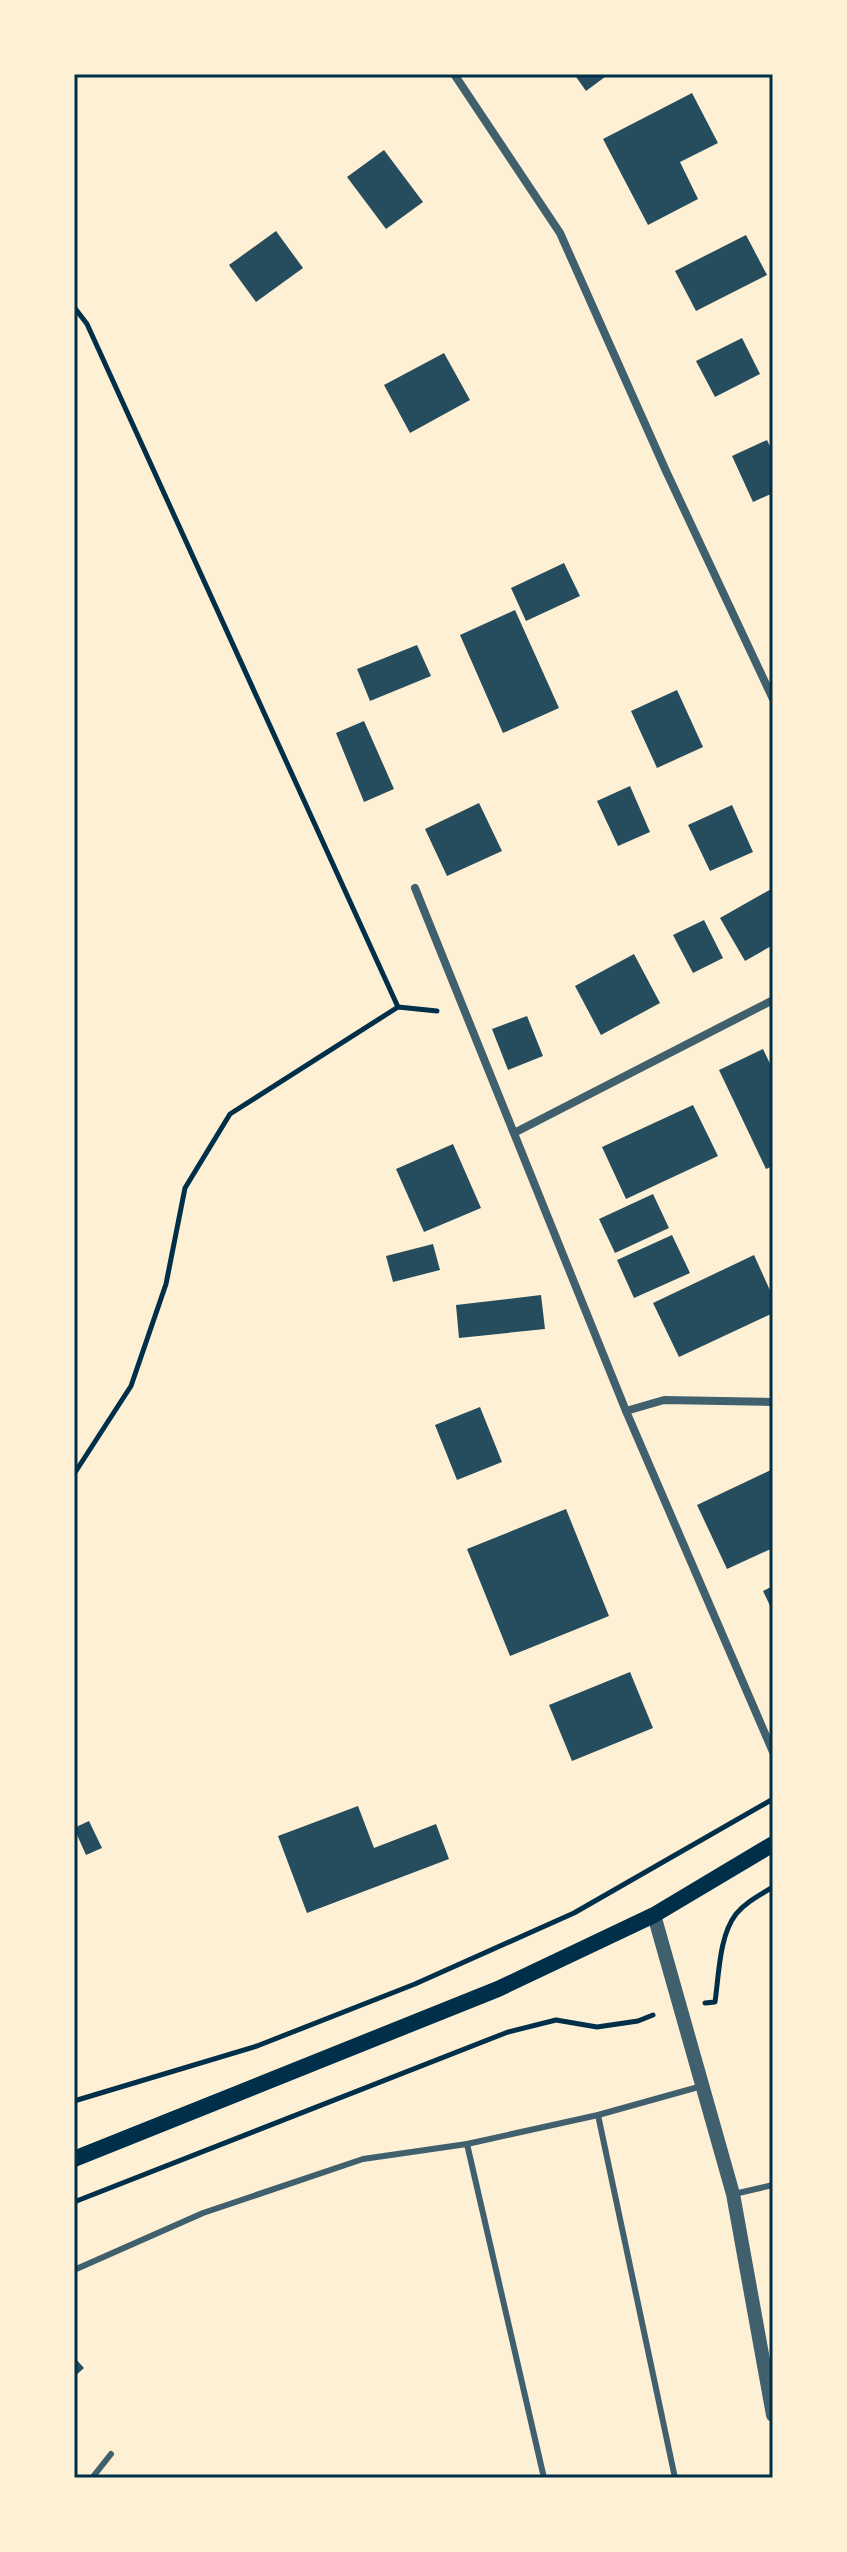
<svg xmlns="http://www.w3.org/2000/svg" width="847" height="2552" viewBox="0 0 847 2552" font-family="Mulish,sans-serif">
	<style>
		.building { fill: #264d5e }
		.lines { fill: none; stroke-linecap: round; stroke-linejoin: round }
		.path { stroke: #003049; stroke-width: 5 }
		.service { stroke: #3f606c; stroke-width: 6 }
		.minor { stroke: #3f606c; stroke-width: 8 }
		.tertiary { stroke: #3f606c; stroke-width: 14 }
		.secondary { stroke: #003049; stroke-width: 16 }
		.neatline { fill: none; stroke: #003049; stroke-width: 3 }
	</style>
	<rect width="100%" height="100%" fill="#fdf0d5"/>
	<!-- building -->
	<g class="building">
		<path d="M574 74H609L586 91Z"/>
		<path d="M692 93 718 143 680 162 698 199 648 225 603 139Z"/>
		<path d="M384 150 423 202 386 229 347 177Z"/>
		<path d="M276 231 303 268 256 302 229 265Z"/>
		<path d="M746 235 767 275 696 311 675 271Z"/>
		<path d="M742 338 760 374 715 397 696 361Z"/>
		<path d="M444 353 470 400 410 433 384 385Z"/>
		<path d="M767 440 773 453V493L753 502 732 456Z"/>
		<path d="M564 563 580 596 526 621 511 588Z"/>
		<path d="M515 610 559 708 503 733 460 635Z"/>
		<path d="M417 645 431 676 370 701 357 669Z"/>
		<path d="M677 690 703 747 657 768 631 711Z"/>
		<path d="M364 721 394 789 364 802 336 733Z"/>
		<path d="M630 786 650 832 618 846 597 801Z"/>
		<path d="M479 803 502 851 447 876 425 829Z"/>
		<path d="M732 805 753 852 710 871 688 825Z"/>
		<path d="M773 888V945L745 961 720 918Z"/>
		<path d="M704 920 723 958 693 973 673 935Z"/>
		<path d="M634 954 660 1003 601 1035 575 986Z"/>
		<path d="M527 1016 543 1056 508 1070 492 1029Z"/>
		<path d="M763 1049 773 1070V1166L766 1169 719 1070Z"/>
		<path d="M693 1105 718 1156 626 1199 602 1147Z"/>
		<path d="M453 1144 481 1208 424 1232 396 1169Z"/>
		<path d="M653 1194 669 1228 615 1253 599 1219Z"/>
		<path d="M672 1235 690 1273 634 1298 617 1260Z"/>
		<path d="M433 1244 440 1270 393 1282 386 1256Z"/>
		<path d="M754 1255 773 1297V1313L679 1357 653 1303Z"/>
		<path d="M541 1295 545 1329 459 1338 456 1305Z"/>
		<path d="M480 1407 502 1462 457 1480 435 1425Z"/>
		<path d="M773 1469V1548L727 1569 697 1505Z"/>
		<path d="M566 1509 609 1616 510 1656 467 1549Z"/>
		<path d="M773 1586V1612L763 1591Z"/>
		<path d="M630 1672 653 1728 572 1761 549 1705Z"/>
		<path d="M358 1806 374 1848 436 1824 449 1859 307 1913 278 1836Z"/>
		<path d="M89 1821 102 1848 86 1855 74 1828Z"/>
		<path d="M74 2357 84 2368 74 2377Z"/>
	</g>
	<g class="lines">
		<!-- path -->
		<g class="path">
			<path d="M74 307 87 324 398 1007"/>
			<path d="M74 1474 131 1386 166 1284 185 1188 230 1114 398 1007 437 1011"/>
			<path d="M705 2003 715 2002C719 1975 719 1936 736 1914 746 1902 760 1895 773 1887"/>
			<path d="M74 2101 257 2046 415 1984 574 1913 773 1799"/>
			<path d="M74 2202 508 2032 556 2020 597 2027 638 2021 653 2015"/>
		</g>
		<!-- service -->
		<g class="service">
			<path d="M598 2115 675 2478"/>
			<path d="M467 2144 544 2478"/>
			<path d="M734 2194 773 2185"/>
			<path d="M74 2270 203 2213 363 2159 467 2144 598 2115 702 2086"/>
			<path d="M92 2478 111 2454"/>
		</g>
		<!-- minor -->
		<g class="minor">
			<path d="M454 74 560 233 666 471 773 699"/>
			<path d="M415 888 626 1411 773 1752"/>
			<path d="M514 1133 773 1000"/>
			<path d="M626 1411 664 1400 773 1402"/>
		</g>
		<!-- tertiary -->
		<path class="tertiary" d="M654 1915 733 2194 773 2415"/>
		<!-- secondary -->
		<path class="secondary" d="M74 2159 498 1989 654 1915 773 1844"/>
	</g>
	<!-- border -->
	<rect width="847" height="2552" fill="none" stroke="#fdf0d5" stroke-width="152"/>
	<rect x="76" y="76" width="695" height="2400" class="neatline"/>
</svg>
